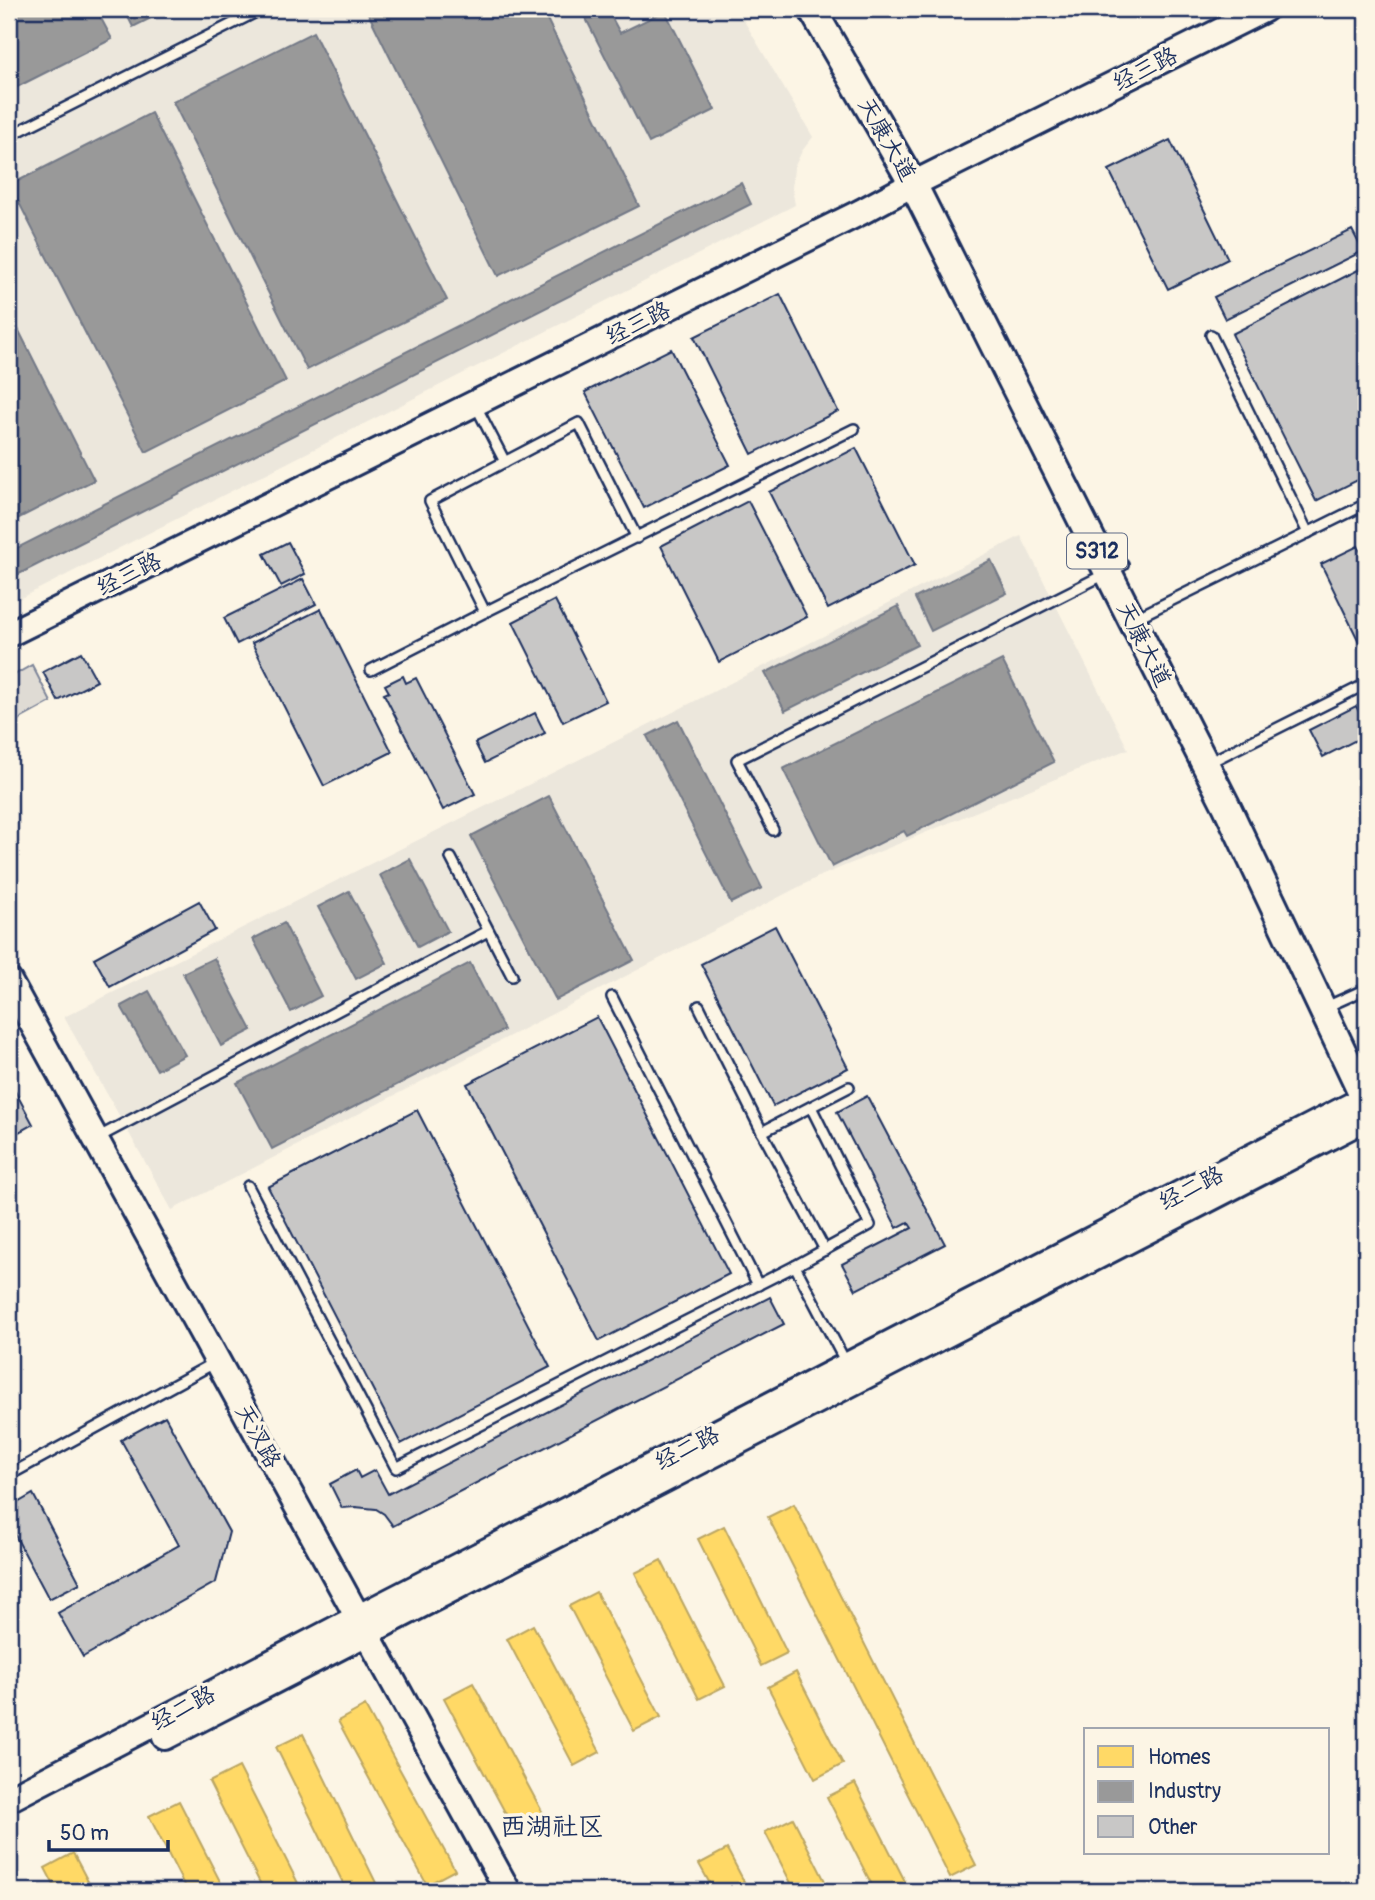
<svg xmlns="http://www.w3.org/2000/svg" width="1375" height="1900" viewBox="0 0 1375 1900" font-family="Pangolin,'LXGW WenKai TC',sans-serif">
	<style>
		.built { fill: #ece7dc }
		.green { fill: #dfdbd4; stroke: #7d8599; stroke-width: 2 }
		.homes { fill: #ffd966; stroke: #bba664; stroke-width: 2 }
		.industry { fill: #999; stroke: #737987; stroke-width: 2 }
		.building { fill: #c8c7c6; stroke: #1b2f5e; stroke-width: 2 }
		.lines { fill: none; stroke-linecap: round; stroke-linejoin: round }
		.lane-casing { stroke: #1b2f5e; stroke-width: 14 }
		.secondary-casing { stroke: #1b2f5e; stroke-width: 30 }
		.primary-casing { stroke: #1b2f5e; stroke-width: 32 }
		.lane { stroke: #fcf5e5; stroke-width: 9 }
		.secondary { stroke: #fcf5e5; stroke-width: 24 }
		.primary { stroke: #fcf5e5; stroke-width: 26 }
		.labels { text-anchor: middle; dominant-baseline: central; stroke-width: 7; stroke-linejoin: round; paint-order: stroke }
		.shield { fill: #fcf5e5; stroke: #5e6a86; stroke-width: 2 }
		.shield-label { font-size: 21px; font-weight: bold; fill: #1b2f5e }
		.street-label { font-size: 23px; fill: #1b2f5e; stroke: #fcf5e5 }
		.quarter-label { font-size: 26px; fill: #1b2f5e; stroke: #fcf5e5 }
	</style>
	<rect width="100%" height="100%" fill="#fcf5e5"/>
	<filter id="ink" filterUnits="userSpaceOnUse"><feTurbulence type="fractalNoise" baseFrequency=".0143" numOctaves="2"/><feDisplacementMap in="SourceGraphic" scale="14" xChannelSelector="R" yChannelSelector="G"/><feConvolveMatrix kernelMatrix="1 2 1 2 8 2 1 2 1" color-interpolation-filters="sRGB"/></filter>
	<g filter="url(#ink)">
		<!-- built -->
		<g class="built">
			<path d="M9 9H737L813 137 802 151 794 168 792 188 795 205 9 604Z"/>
			<path d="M1021 536 1128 749 818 877 172 1210 64 1017 622 738Z"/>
		</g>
		<!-- green -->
		<path class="green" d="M32 665 51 702 9 725V678Z"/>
		<!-- homes -->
		<g class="homes">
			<path d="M794 1504 976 1865 950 1878 768 1517Z"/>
			<path d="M724 1526 787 1653 761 1666 698 1539Z"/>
			<path d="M661 1560 725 1686 699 1699 635 1573Z"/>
			<path d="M596 1592 661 1717 634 1731 569 1606Z"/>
			<path d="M533 1625 600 1752 574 1766 507 1639Z"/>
			<path d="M796 1672 843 1764 815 1779 768 1687Z"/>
			<path d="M473 1683 544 1815 515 1831 444 1698Z"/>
			<path d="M365 1706 455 1870 427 1885 338 1721Z"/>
			<path d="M303 1734 380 1891H347L276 1747Z"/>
			<path d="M239 1767 302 1891H264L209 1782Z"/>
			<path d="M855 1783 910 1891H875L827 1797Z"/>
			<path d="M179 1801 225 1891H187L149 1816Z"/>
			<path d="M793 1818 830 1891H795L765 1832Z"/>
			<path d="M727 1849 749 1891H714L699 1864Z"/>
			<path d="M73 1853 93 1891H57L45 1868Z"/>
		</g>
		<!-- industry -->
		<g class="industry">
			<path d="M9 9H96L112 39 9 91Z"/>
			<path d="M124 9H169L133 27Z"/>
			<path d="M366 9H542L639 206 498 276Z"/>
			<path d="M581 9H607L620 33 665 11 715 110 649 143Z"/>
			<path d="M313 32 447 300 307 370 173 102Z"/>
			<path d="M151 113 286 381 146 452 10 185Z"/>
			<path d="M741 183 751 204 9 579V552Z"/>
			<path d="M9 311 94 480 9 523Z"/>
			<path d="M991 560 1007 593 931 631 915 598Z"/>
			<path d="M898 606 917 645 785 711 765 673Z"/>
			<path d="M1002 660 1054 762 907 836 904 831 832 867 783 769Z"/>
			<path d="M678 720 762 888 731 903 647 736Z"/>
			<path d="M549 796 634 960 556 1000 471 836Z"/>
			<path d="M410 859 448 931 418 947 380 875Z"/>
			<path d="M349 891 387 963 356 979 318 907Z"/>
			<path d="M284 923 321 996 291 1012 253 939Z"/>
			<path d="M214 958 252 1030 221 1046 183 973Z"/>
			<path d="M470 963 504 1030 272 1149 237 1083Z"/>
			<path d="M149 991 185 1055 157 1070 121 1006Z"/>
		</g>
		<!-- building -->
		<g class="building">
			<path d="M1170 140 1228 259 1168 289 1109 170Z"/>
			<path d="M1352 230 1363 251 1225 319 1214 297Z"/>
			<path d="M1366 266V476L1316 501 1232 334Z"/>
			<path d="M780 294 838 411 752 454 694 337Z"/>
			<path d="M671 349 730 465 644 508 585 392Z"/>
			<path d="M856 448 915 565 828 609 769 492Z"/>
			<path d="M748 501 807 617 719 662 661 546Z"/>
			<path d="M288 542 305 574 281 586 264 554Z"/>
			<path d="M1358 546 1366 563V656L1321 564Z"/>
			<path d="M303 579 316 604 237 644 224 618Z"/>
			<path d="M555 600 606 701 563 722 513 622Z"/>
			<path d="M321 609 392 752 324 786 252 643Z"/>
			<path d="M81 652 97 681 58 701 43 672Z"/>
			<path d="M403 676 406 683 416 678 475 794 443 810 384 694 389 692 385 685Z"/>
			<path d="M1356 706 1366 725V735L1323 757 1309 730Z"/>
			<path d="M535 713 545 733 485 763 475 743Z"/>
			<path d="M199 901 215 930 110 987 94 958Z"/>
			<path d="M775 926 848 1068 773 1106 701 964Z"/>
			<path d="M597 1017 729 1274 599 1341 467 1084Z"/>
			<path d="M9 1080 33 1124 15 1134 9 1122Z"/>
			<path d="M867 1096 945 1244 856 1290 842 1264 912 1228 908 1222 897 1228 837 1112Z"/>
			<path d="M417 1110 550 1367 401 1444 268 1187Z"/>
			<path d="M770 1297 784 1324 393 1526 384 1514 376 1509 355 1507 342 1508 330 1484 356 1470 360 1478 375 1470 388 1494Z"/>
			<path d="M165 1416 229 1532 216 1582 83 1657 58 1613 179 1545 121 1440Z"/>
			<path d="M33 1494 80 1583 49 1599 9 1524V1508Z"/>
		</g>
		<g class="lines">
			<defs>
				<g id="lane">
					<path d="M9 136 262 9"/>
					<path d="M1211 335 1308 533"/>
					<path d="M475 404 505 462"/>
					<path d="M485 612 430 501 579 423 637 538"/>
					<path d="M1136 618 1366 504"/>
					<path d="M371 670 485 612 854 429"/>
					<path d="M1208 763 1366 684"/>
					<path d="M773 830 737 760 1123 565"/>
					<path d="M451 858 512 976"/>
					<path d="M612 997 758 1285"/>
					<path d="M699 1006 762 1132 825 1250"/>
					<path d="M1326 1007 1366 989"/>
					<path d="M762 1132 849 1087"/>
					<path d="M97 1138 488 931"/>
					<path d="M248 1186 396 1468 795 1266 870 1225 811 1107"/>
					<path d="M795 1266 846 1363"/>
					<path d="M9 1475 216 1362"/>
				</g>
				<g id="secondary">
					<path d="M9 634 861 212 913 184 1265 9"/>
					<path d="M9 981 508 1891"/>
					<path d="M165 1737 1366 1118"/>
					<path d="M9 1799 357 1618 1366 1098"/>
				</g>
				<path id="primary" d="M812 9 913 184 1132 620 1226 805 1366 1101"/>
			</defs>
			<!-- lane casing -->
			<use href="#lane" class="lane-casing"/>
			<!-- secondary casing -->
			<use href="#secondary" class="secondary-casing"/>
			<!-- primary casing -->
			<use href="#primary" class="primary-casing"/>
			<!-- lane -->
			<use href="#lane" class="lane"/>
			<!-- secondary -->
			<use href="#secondary" class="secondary"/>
			<!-- primary -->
			<use href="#primary" class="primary"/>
		</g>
	</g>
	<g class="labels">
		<!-- shield labels -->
		<rect class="shield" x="1067" y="533.5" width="60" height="35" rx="5"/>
		<g class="shield-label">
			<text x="1097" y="551">S312</text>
		</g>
		<!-- street labels -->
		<g class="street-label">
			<text transform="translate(1145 69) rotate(-27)">经三路</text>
			<text transform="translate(887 139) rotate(60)">天康大道</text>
			<text transform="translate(638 323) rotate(-26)">经三路</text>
			<text transform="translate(129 574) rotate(-26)">经三路</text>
			<text transform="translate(1144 644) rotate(63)">天康大道</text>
			<text transform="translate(1191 1188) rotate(-27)">经二路</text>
			<text transform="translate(258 1436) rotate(61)">天汊路</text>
			<text transform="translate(687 1448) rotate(-27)">经二路</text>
			<text transform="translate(183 1708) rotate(-28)">经二路</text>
		</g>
		<!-- quarter labels -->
		<g class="quarter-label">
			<text x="552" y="1827">西湖社区</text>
		</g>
	</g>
	<!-- margin -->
	<rect width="1375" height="1900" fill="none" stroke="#fcf5e5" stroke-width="35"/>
	<rect x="18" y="18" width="1340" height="1865" fill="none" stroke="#1b2f5e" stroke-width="2.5" filter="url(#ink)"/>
	<!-- legend -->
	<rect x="1084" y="1728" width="245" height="126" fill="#fcf5e5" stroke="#a2a6af" stroke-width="2"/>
	<rect x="1098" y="1746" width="35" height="21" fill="#ffd966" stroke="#a2a6af" stroke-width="2"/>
	<text x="1148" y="1764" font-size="21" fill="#1b2f5e">Homes</text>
	<rect x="1098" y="1781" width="35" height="21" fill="#999999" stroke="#a2a6af" stroke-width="2"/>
	<text x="1148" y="1798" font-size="21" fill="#1b2f5e">Industry</text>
	<rect x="1098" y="1816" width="35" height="21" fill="#c8c7c6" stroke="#a2a6af" stroke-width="2"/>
	<text x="1148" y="1834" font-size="21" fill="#1b2f5e">Other</text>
	<!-- scale -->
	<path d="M49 1840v10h119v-10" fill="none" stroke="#1b2f5e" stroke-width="3.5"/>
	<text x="60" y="1840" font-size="21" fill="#1b2f5e" stroke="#fcf5e5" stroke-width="5" paint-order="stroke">50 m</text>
</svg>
